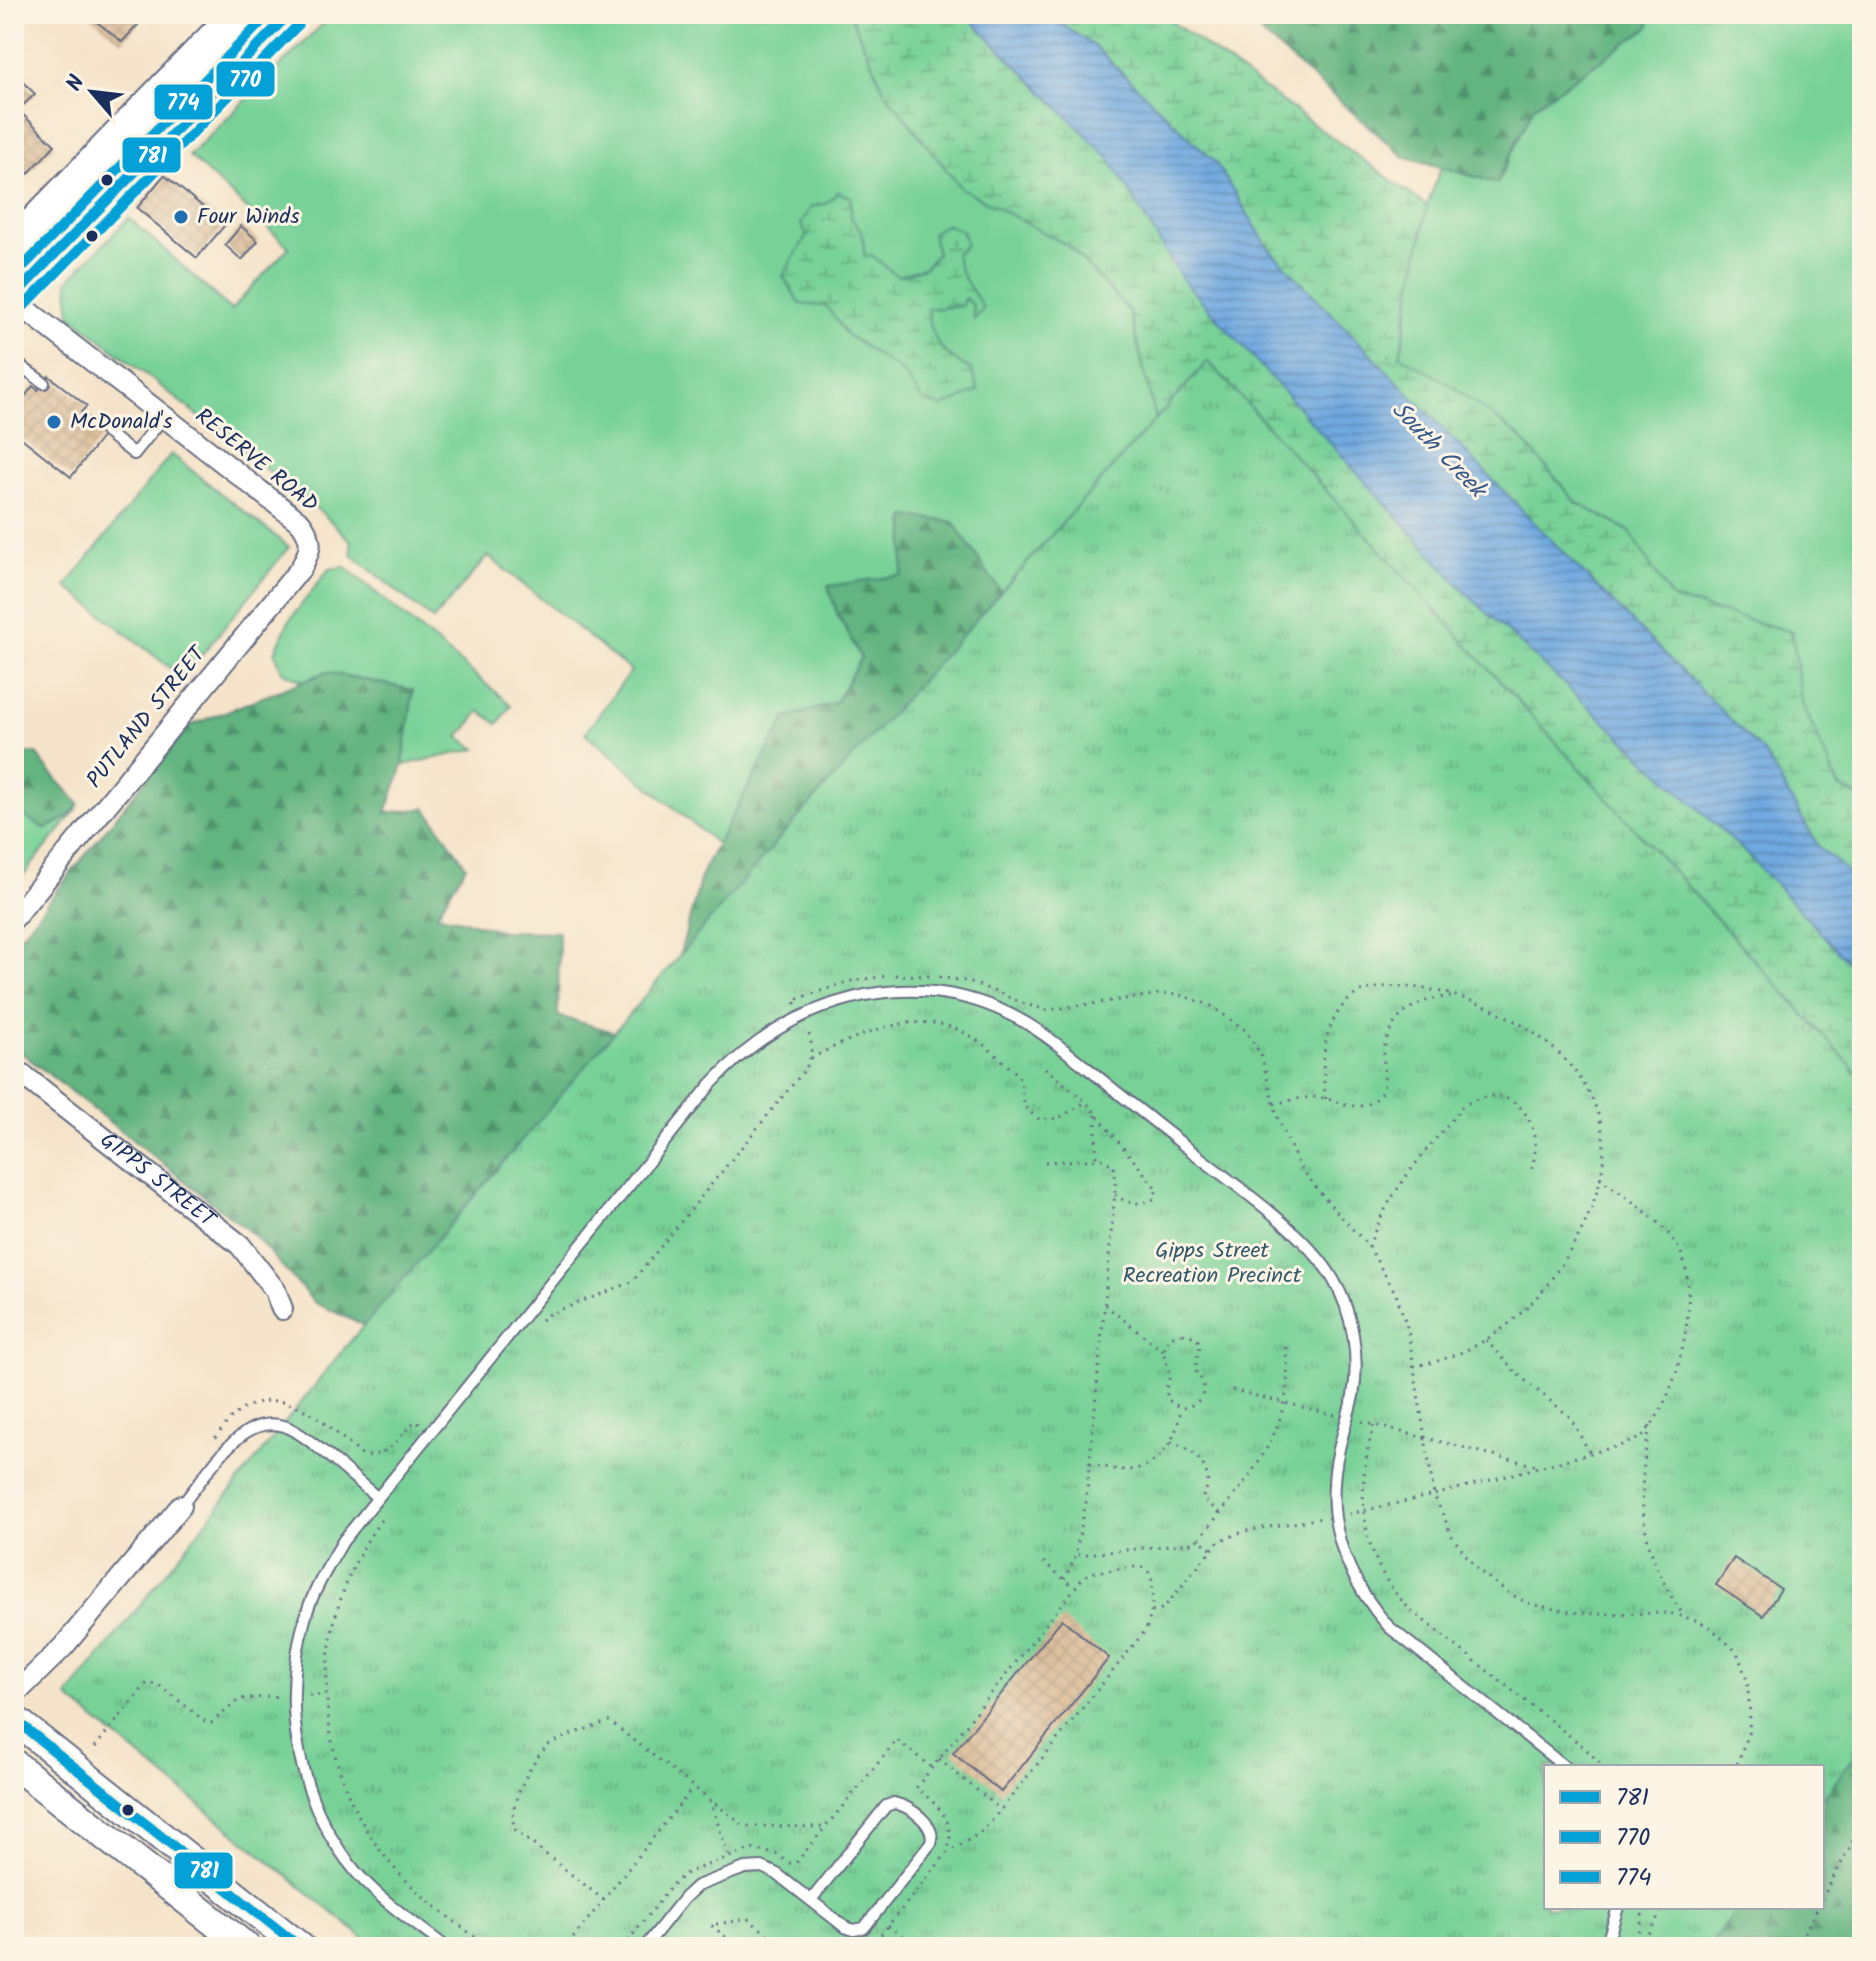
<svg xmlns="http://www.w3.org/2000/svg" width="1876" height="1961" viewBox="0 0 1876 1961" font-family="Kalam,sans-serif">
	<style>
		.grass { fill: #78d298; stroke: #4a807b; stroke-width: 2 }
		.forest { fill: url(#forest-firs); stroke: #3e726f; stroke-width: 2 }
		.wetland { fill: url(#wetland-marsh); stroke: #4a807b; stroke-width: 2 }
		.park { fill: url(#park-tufts); stroke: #4a807b; stroke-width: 2 }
		.water { fill: url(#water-rules); stroke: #456c9e; stroke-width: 2 }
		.building { fill: url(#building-cross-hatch) }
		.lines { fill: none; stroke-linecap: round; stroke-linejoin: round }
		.lane-casing { stroke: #676e83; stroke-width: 14 }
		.street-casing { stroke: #676e83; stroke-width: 24 }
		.secondary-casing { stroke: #676e83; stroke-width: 32 }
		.highway-casing { stroke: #676e83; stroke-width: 40 }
		.path { stroke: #676e83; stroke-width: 3; stroke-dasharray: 2 6; stroke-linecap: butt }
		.lane { stroke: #fff; stroke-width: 10 }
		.street { stroke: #fff; stroke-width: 20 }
		.secondary { stroke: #fff; stroke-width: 28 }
		.highway { stroke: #fff; stroke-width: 36 }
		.bus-1-casing { stroke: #fcf5e5; stroke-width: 16 }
		.bus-2-casing { stroke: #fcf5e5; stroke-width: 16 }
		.bus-3-casing { stroke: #fcf5e5; stroke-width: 16 }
		.bus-1 { stroke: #04a1d9; stroke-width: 10 }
		.bus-2 { stroke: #04a1d9; stroke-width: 10 }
		.bus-3 { stroke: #04a1d9; stroke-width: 10 }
		.bus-dot { fill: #1b2f5e; stroke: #fcf5e5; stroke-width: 3 }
		.poi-dot { fill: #1f6fb2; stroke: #fcf5e5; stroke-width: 3 }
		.labels { text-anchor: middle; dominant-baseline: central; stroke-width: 6; stroke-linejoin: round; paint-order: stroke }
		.poi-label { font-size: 22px; fill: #1b2f5e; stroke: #fcf5e5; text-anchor: start }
		.street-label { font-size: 22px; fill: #1b2f5e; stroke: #fcf5e5 }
		.park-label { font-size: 22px; fill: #32586c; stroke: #fcf5e5 }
		.water-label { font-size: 24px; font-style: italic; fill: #38598b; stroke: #fcf5e5 }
		.line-badge { stroke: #fcf5e5; stroke-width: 3 }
		.badge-label { font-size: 22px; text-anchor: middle; font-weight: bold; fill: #fff }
	</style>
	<defs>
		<pattern id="forest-firs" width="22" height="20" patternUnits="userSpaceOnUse" patternTransform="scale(2)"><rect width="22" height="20" fill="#62b480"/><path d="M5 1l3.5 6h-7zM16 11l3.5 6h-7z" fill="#50936c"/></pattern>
		<pattern id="wetland-marsh" width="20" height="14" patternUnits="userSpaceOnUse" patternTransform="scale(2)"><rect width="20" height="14" fill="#78d298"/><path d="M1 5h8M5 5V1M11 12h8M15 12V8" fill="none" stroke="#62ab7f"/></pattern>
		<pattern id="park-tufts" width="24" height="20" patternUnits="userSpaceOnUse" patternTransform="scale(2)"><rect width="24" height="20" fill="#78d298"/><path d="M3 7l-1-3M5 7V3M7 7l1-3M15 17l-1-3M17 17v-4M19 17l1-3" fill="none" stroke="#62ab7f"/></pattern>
		<pattern id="water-rules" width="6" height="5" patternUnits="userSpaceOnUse" patternTransform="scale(2)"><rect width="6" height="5" fill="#6fa8df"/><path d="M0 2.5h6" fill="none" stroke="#5a89b8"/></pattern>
		<pattern id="building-cross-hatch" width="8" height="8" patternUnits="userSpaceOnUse" patternTransform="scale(2)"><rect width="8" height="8" fill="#dabb97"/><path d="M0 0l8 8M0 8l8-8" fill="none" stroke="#baa185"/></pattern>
	</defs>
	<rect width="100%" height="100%" fill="#fcf5e5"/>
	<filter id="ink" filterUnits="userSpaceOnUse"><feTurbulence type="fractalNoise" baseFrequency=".0125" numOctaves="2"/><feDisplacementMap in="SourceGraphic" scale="16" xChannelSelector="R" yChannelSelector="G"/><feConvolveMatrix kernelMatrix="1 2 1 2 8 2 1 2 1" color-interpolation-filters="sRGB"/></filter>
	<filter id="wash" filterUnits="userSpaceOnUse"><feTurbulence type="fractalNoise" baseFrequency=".006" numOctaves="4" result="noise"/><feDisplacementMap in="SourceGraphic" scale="32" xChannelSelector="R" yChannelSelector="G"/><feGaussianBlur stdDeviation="1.8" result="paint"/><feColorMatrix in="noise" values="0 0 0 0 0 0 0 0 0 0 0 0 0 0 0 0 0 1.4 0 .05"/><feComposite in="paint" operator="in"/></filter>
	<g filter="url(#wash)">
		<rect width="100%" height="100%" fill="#f5e3c9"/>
		<!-- grass -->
		<g class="grass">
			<path d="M333 14H850L885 92 961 188 1069 246 1130 312 1156 419 1001 592 978 560 906 517 903 575 837 613 862 657 835 703 786 718 717 844 585 733 631 671 488 556 433 620 352 555 351 541 322 513 70 315 68 281 129 218 231 310 289 247 189 156Z"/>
			<path d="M1650 14H1862V798L1839 787 1801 700 1792 632 1672 599 1629 531 1577 503 1519 436 1400 355 1427 206 1441 167 1497 183 1534 106 1648 27Z"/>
			<path d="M171 454 289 547 183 678 66 586Z"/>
			<path d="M345 567 511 705 498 724 480 711 459 737 477 749 403 765 412 690 327 672 302 681 282 671 275 652 289 621 329 569Z"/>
			<path d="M14 759 77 809 14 887Z"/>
		</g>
		<!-- forest -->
		<g class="forest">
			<path d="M1239 14H1650L1649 27 1534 106 1497 183 1403 156Z"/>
			<path d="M906 516 953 522 1001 592 950 650 670 990 703 870 786 718 835 703 861 658 837 613 828 586 902 575Z"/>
			<path d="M327 672 413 690 403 765 386 813 426 808 466 866 437 914 503 931 559 932 558 1016 625 1035 369 1328 315 1303 254 1235 14 1047V944L189 726Z"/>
			<path d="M14 740 18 743 21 753H36C48 772 64 786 79 804L68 817 46 829 14 811Z"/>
			<path d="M1862 1706V1947H1675L1706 1907H1822V1767Z"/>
		</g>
		<!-- wetland -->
		<g class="wetland">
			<path d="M850 14H1161L1427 206 1400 356 1448 383 1519 436 1577 503 1629 531 1672 599 1792 632 1801 700 1839 787 1862 798V1087L1156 419 1130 312 1069 246 961 188 885 92Z"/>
			<path d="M838 192 851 197V218L862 232 865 257 872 255 897 276 924 268 937 254 932 233 946 224 962 231 966 245 956 254C959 279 973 287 983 309L974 319 973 305 965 298 961 306 928 309C931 343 943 355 972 370L978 391 942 407 923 401 902 372 846 334 826 306 800 304 783 276 807 235 801 224 811 207 827 203Z"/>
		</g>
		<!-- park -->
		<path class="park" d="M1208 361 1862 1078V1747L1822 1799V1767H1546V1907H1739L1708 1947H375L67 1697 343 1350 778 840Z"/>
		<!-- water -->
		<path class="water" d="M965 14H1046L1094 46 1216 163 1270 250 1587 577 1765 754 1818 846 1862 884V977L1746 853 1467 594 1182 279 1110 159Z"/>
		<g id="blocks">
			<!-- building -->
			<g class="building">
				<path d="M87 14H148L122 42Z"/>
				<path d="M19 78 35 94 18 110 55 145 28 174 14 161V82Z"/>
				<path d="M164 175 225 225 197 258 137 208Z"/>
				<path d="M241 226 258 241 242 260 225 245Z"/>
				<path d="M49 376 87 406 81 412 106 432 71 477 14 432V411L33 386 38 390Z"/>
				<path d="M1734 1558 1781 1589 1763 1616 1716 1585Z"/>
				<path d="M1062 1619 1109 1658 1001 1792 953 1753Z"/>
			</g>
		</g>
	</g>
	<g filter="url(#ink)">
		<use href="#blocks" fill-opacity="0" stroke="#676e83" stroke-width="2"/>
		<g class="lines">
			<defs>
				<g id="lane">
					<path d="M14 364H18L44 383"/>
					<path d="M106 432 134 454 163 418"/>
					<path d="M181 1506C200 1483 218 1453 242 1435 254 1426 269 1422 284 1426 305 1432 358 1482 378 1498"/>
					<path d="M446 1947C416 1924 381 1901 356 1872 296 1800 279 1701 307 1612 315 1587 330 1564 343 1541L711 1084C789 999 911 961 1017 1018 1042 1031 1064 1050 1086 1067 1119 1094 1152 1120 1185 1146 1230 1182 1305 1231 1333 1279 1353 1312 1360 1358 1353 1396 1346 1425 1335 1454 1334 1484 1330 1538 1354 1587 1389 1627L1565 1767"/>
					<path d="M645 1947 684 1898 697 1886 745 1868 762 1867 777 1874 845 1927 854 1930 864 1928 931 1843C936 1824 911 1807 894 1803L886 1806 811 1900"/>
					<path d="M1606 1947 1618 1907"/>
				</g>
				<g id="street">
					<path d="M14 300 301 523C314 541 311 549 301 568L14 918"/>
					<path id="s1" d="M14 1068 240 1245 275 1290 282 1309"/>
					<path d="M14 1695 63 1647 181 1506"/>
				</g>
				<g id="secondary">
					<path d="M14 1719 300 1947"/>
					<path d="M14 1764 246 1947"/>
				</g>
				<g id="highway">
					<path d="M14 247 240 14"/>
					<path d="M14 296 289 14"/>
				</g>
			</defs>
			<!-- lane casing -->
			<use href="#lane" class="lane-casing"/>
			<!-- street casing -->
			<use href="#street" class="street-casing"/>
			<!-- secondary casing -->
			<use href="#secondary" class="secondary-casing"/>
			<!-- highway casing -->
			<use href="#highway" class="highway-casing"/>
			<!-- path -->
			<g class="path">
				<path d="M895 975 932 976"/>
				<path d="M939 977 971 982 1028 1005 1048 1010 1160 994 1180 995 1210 1005 1245 1030 1261 1055 1277 1116 1299 1166 1329 1203 1369 1247 1396 1294 1408 1330 1434 1495 1453 1538 1477 1569 1510 1594 1530 1604 1570 1612 1599 1614 1669 1613 1699 1621 1712 1629 1737 1652 1747 1680 1750 1714 1749 1731 1736 1767"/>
				<path d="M796 1004 794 1000 850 981 888 976"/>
				<path d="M811 1058C856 1036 911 1008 961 1031 981 1040 999 1058 1016 1073L1020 1079 1025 1108 1040 1120 1059 1118 1086 1102"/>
				<path d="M1045 1068 1086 1102 1157 1189 1154 1199C1137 1205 1130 1205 1115 1195"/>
				<path d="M1326 1099C1320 1064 1322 1021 1352 997 1368 985 1391 986 1410 987 1489 994 1593 1050 1603 1137 1608 1179 1586 1227 1563 1262 1529 1316 1478 1356 1414 1366"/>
				<path d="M1274 1104C1288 1101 1302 1097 1317 1097 1335 1098 1352 1112 1370 1103 1391 1092 1382 1072 1384 1053 1387 1017 1417 997 1452 997"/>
				<path d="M1096 1115V1159"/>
				<path d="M1045 1162 1103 1159 1114 1166 1116 1182 1086 1502 1074 1561 1064 1579"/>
				<path d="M1369 1247C1386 1192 1427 1151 1462 1107 1512 1073 1549 1125 1530 1173"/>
				<path d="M1105 1305 1163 1351"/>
				<path d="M541 1320 547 1315 632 1282 806 1068C813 1054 813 1043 807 1029"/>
				<path d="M1183 1333C1211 1340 1195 1352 1196 1370 1197 1376 1200 1376 1202 1381 1208 1397 1194 1407 1181 1408L1168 1400 1166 1389 1170 1376 1163 1351 1170 1337Z"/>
				<path d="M1486 1340 1515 1372 1570 1417 1590 1453"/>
				<path d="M1232 1390 1335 1415"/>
				<path d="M1362 1422 1537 1466"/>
				<path d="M1374 1425C1354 1492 1359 1562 1413 1612L1585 1748 1604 1767"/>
				<path d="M1650 1426C1635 1501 1640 1552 1684 1616"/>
				<path d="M215 1438C222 1430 228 1420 236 1414 284 1377 327 1426 362 1455 386 1460 400 1436 415 1421L421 1425"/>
				<path d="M1171 1442C1194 1448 1219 1473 1202 1498L1220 1513"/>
				<path d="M1090 1464C1104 1466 1120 1472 1134 1469 1163 1465 1178 1435 1181 1408"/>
				<path d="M1349 1514 1434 1495 1622 1445C1630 1442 1638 1440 1644 1434 1678 1398 1701 1298 1681 1253 1666 1221 1627 1199 1600 1178"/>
				<path d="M381 1520C306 1624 308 1765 391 1864 418 1897 455 1921 488 1947"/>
				<path d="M1211 1549 1199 1539C1247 1479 1302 1425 1284 1341"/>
				<path d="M1078 1555 1192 1543 1199 1539"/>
				<path d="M1043 1562 1074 1587"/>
				<path d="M1152 1611 1161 1609 1168 1603 1219 1541 1245 1531 1322 1518"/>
				<path d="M309 1695H326"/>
				<path d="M95 1747 148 1682 159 1685 206 1722 211 1723 240 1699 282 1696"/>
				<path d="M939 1759 1001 1810"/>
				<path d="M710 1800 729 1857"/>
				<path d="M1822 1899 1862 1824"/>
				<path d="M604 1900 516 1831C504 1810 531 1763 546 1747 554 1739 596 1726 609 1721L744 1826 826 1827"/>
				<path d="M888 1926 904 1937 909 1947"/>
				<path d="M573 1938 693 1788"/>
				<path d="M623 1947 673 1884 688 1872 751 1849 776 1854 789 1863 795 1864 897 1740 931 1767"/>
				<path d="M738 1947 711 1925 748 1919 774 1939 813 1947"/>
				<path d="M871 1947 947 1853 980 1833 990 1823 1145 1631C1152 1619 1160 1574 1143 1568 1134 1565 1121 1569 1112 1570 1100 1571 1091 1571 1082 1579L916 1788C939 1806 957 1821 947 1853"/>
				<path d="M1635 1947 1644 1907"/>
				<path d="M1640 1947 1664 1907"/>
				<path d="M1797 1947 1818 1907"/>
			</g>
			<!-- lane -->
			<use href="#lane" class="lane"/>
			<!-- street -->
			<use href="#street" class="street"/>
			<!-- secondary -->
			<use href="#secondary" class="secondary"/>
			<!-- highway -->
			<use href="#highway" class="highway"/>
			<defs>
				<g id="bus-1">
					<path d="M14 296 289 14"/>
					<path d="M14 1719 300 1947"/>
				</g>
				<path id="bus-2" d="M24 306 299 24"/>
				<path id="bus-3" d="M14 276 269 14"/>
			</defs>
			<!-- bus-1 casing -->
			<use href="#bus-1" class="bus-1-casing"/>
			<!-- bus-2 casing -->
			<use href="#bus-2" class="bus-2-casing"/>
			<!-- bus-3 casing -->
			<use href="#bus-3" class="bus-3-casing"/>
			<!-- bus-1 -->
			<use href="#bus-1" class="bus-1"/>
			<!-- bus-2 -->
			<use href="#bus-2" class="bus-2"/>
			<!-- bus-3 -->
			<use href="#bus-3" class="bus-3"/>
		</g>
	</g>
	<!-- markers -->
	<g class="bus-dot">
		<circle cx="107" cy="180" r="7"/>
		<circle cx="92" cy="236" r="7"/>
		<circle cx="128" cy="1810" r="7"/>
	</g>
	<g class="poi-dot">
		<circle cx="181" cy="217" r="8"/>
		<circle cx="54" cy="422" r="8"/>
	</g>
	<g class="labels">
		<!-- poi labels -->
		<g class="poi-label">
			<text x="197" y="217">Four Winds</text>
			<text x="70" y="422">McDonald's</text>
		</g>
		<!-- street labels -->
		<g class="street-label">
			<text transform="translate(256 461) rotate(39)">RESERVE ROAD</text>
			<text transform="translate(147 718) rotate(-51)">PUTLAND STREET</text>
			<text stroke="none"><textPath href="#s1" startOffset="182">GIPPS STREET</textPath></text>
		</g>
		<!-- park labels -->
		<g class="park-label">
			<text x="1212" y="1251">Gipps Street<tspan x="1212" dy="25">Recreation Precinct</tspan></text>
		</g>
		<!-- water labels -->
		<g class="water-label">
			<text transform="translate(1438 450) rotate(46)">South Creek</text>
		</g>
	</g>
	<g class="line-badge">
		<rect x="215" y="60" width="61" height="38" rx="8" fill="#04a1d9"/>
		<rect x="153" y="83" width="61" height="38" rx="8" fill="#04a1d9"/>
		<rect x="121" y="136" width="61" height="38" rx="8" fill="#04a1d9"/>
		<rect x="173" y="1851" width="61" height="39" rx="8" fill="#04a1d9"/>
	</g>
	<g class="badge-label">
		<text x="245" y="87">770</text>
		<text x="183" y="110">774</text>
		<text x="152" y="163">781</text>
		<text x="204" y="1878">781</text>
	</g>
	<!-- margin -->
	<rect width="1876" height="1961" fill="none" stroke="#fcf5e5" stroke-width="48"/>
	<!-- legend -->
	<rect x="1544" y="1765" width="280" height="144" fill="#fcf5e5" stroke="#a2a6af" stroke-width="2"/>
	<rect x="1560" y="1791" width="40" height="12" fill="#04a1d9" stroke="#a2a6af" stroke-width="2"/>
	<text x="1616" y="1805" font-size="24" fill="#1b2f5e">781</text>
	<rect x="1560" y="1831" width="40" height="12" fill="#04a1d9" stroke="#a2a6af" stroke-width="2"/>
	<text x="1616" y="1845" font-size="24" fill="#1b2f5e">770</text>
	<rect x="1560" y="1871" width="40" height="12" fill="#04a1d9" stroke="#a2a6af" stroke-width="2"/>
	<text x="1616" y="1885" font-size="24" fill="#1b2f5e">774</text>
	<!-- north arrow -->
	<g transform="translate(92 92) rotate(298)" stroke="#fcf5e5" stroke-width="6" paint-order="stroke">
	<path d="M0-6L14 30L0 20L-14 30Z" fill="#1b2f5e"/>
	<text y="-12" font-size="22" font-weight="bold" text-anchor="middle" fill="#1b2f5e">N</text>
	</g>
</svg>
